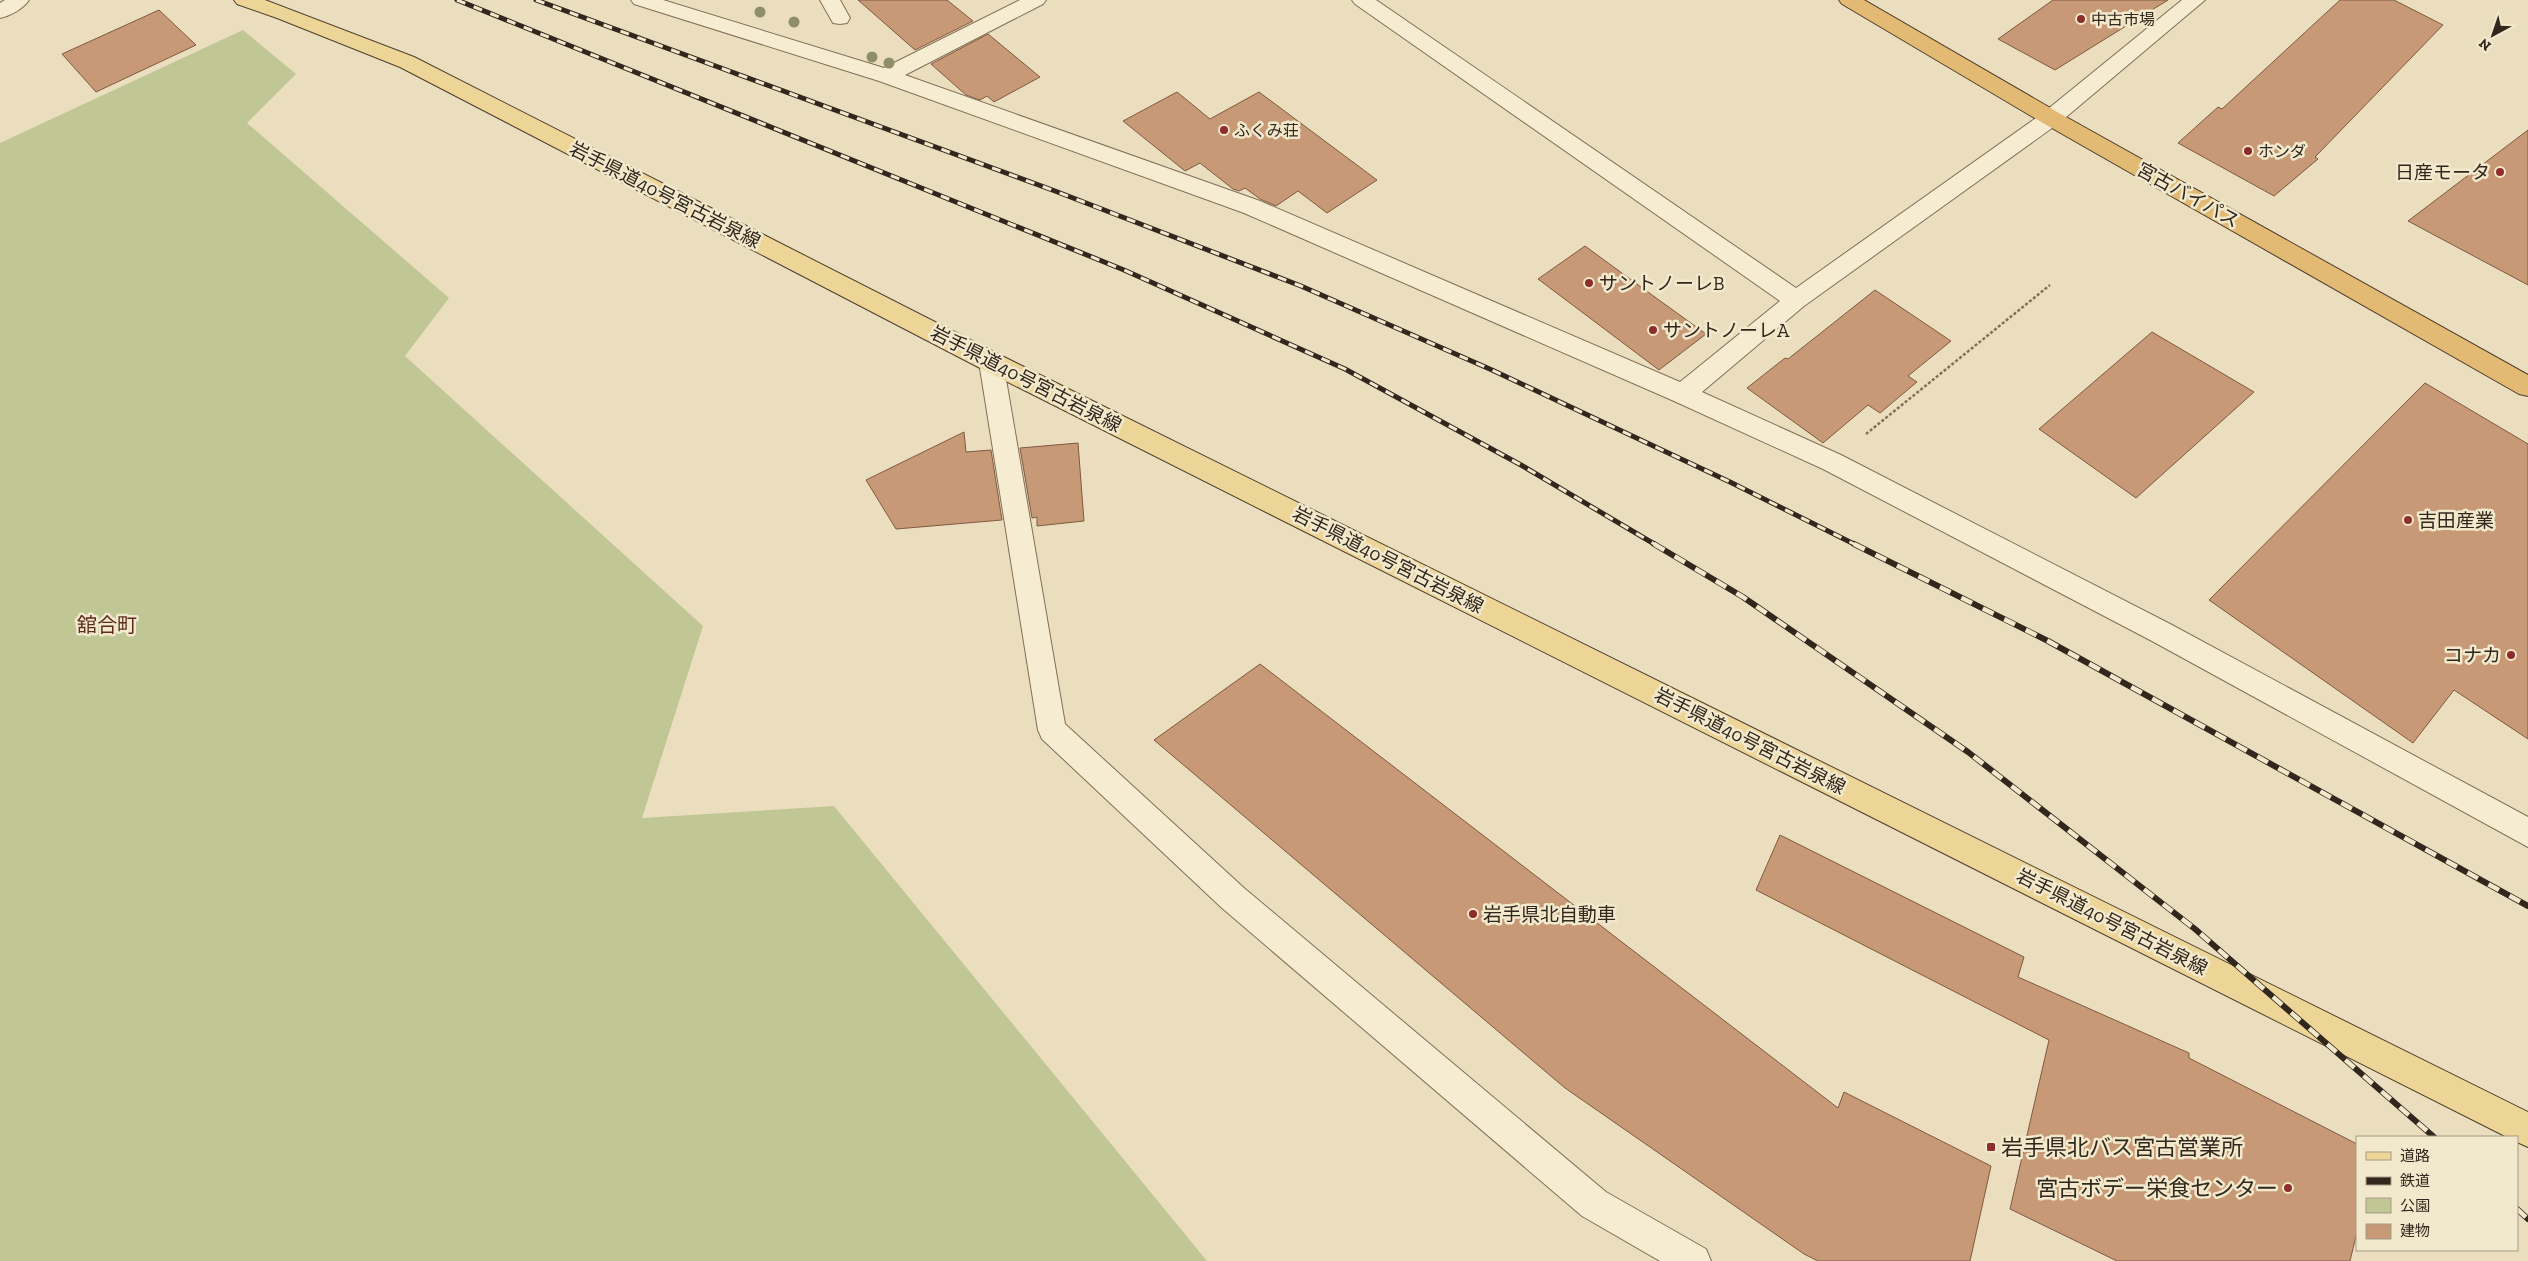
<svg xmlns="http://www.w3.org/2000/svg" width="2528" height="1261" viewBox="0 0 2528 1261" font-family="'Zilla Slab','Noto Sans JP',serif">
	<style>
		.green { fill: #c0c794 }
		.building { fill: #c79976; stroke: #7f5a40 }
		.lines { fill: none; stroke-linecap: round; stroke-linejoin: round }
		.service-casing { stroke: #826f58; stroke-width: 2 }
		.minor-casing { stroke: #826f58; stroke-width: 2 }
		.primary-casing { stroke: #4f3e2d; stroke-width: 2 }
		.trunk-casing { stroke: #4f3e2d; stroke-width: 2 }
		.path { stroke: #826f58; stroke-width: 2.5; stroke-dasharray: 3 2; stroke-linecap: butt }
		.service { fill: #f6ecd1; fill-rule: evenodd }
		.minor { fill: #f6ecd1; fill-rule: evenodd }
		.primary { fill: #edd497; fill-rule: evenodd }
		.trunk { fill: #e2ba74; fill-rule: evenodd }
		.rail-far1-casing { stroke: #32271c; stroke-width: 5 }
		.rail-casing { stroke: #32271c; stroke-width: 6 }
		.rail-far1 { stroke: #f2e9cd; stroke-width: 3; stroke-dasharray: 9; stroke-linecap: butt }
		.rail { stroke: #f2e9cd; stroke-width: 4.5; stroke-dasharray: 12; stroke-linecap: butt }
		.tree { fill: #8e8e69 }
		.poi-dot { fill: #8d2e2c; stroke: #f2e9cd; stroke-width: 2 }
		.labels { text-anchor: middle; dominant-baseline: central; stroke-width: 5; stroke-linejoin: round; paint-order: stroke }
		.far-poi-label { font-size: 16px; fill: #32271c; stroke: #f2e9cd; text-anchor: start }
		.poi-label { font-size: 19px; fill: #32271c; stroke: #f2e9cd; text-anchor: start }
		.street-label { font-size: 19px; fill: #32271c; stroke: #f2e9cd }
		.neighbourhood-label { font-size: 20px; fill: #5c2c1e; stroke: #f2e9cd }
		.near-poi-label { font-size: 22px; fill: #32271c; stroke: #f2e9cd; text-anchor: start }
	</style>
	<rect width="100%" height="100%" fill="#eadebe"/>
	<!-- green -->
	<path class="green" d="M243 30 296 74 247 123 449 298 405 356 703 626 642 818 834 806 1207 1261H0V143Z"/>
	<!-- building -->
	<g class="building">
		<path d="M858 0H947L973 21 915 50Z"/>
		<path d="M2053 0H2168L2055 70 1998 39Z"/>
		<path d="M2340 0H2394L2443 25 2315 157 2318 159 2274 196 2178 143 2218 107 2222 109Z"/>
		<path d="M159 10 196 45 96 92 62 54Z"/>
		<path d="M988 34 1040 77 994 102 987 96 980 100 966 95 931 64Z"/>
		<path d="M1177 92 1210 119 1259 92 1377 180 1327 213 1298 191 1276 206 1260 199 1245 188 1239 191 1233 189 1200 163 1185 171 1123 121Z"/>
		<path d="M2528 130V285L2408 221Z"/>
		<path d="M1585 246 1641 287 1706 334 1659 370 1538 279Z"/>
		<path d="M1875 290 1951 341 1908 376 1917 382 1880 413 1868 405 1823 443 1747 388 1785 358 1788 359Z"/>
		<path d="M2152 332 2254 392 2136 498 2039 429Z"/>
		<path d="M2425 383 2528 444V739L2454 690 2413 743 2209 600Z"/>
		<path d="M964 432 966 452 991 450 1002 520 896 529 866 480Z"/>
		<path d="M1078 443 1084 521 1037 526V517L1032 518 1020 448Z"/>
		<path d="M1260 664 1838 1108 1844 1092 1991 1166 1970 1261H1818L1804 1254 1565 1088 1154 740Z"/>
		<path d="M1780 835 2024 957 2018 977 2189 1053V1058L2357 1144V1232L2350 1261H2117L2010 1209 2049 1040 1756 890Z"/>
	</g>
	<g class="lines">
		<defs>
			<g id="service">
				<path d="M5 0H29C23 9 10 16 0 18V3Z"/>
				<path d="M820 0H840L850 18 847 23 840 24 833 23Z"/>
			</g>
			<g id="minor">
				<path d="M631 0H663L884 68 1020 0H1046L1043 4 905 75 1260 201 1680 382 1780 301 1355 4 1352 0H1376L1796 288 2043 113 2182 0H2205L2059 123 1804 306 1702 392 1841 455 2172 625 2528 817V847L2152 641 1823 469 1674 401 1244 213 879 81 634 4Z"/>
				<path d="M991 353 1000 355 1003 362 1065 724 1244 888 1606 1192 1706 1249 1711 1261H1660L1582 1216 1222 908 1042 739 1038 730 979 362 982 355Z"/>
			</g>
			<path id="primary" d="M234 0H265L414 57 1000 355 2528 1112V1147L2517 1142V1137H2507L982 369 400 67 277 18 237 4Z"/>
			<path id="trunk" d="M1839 0H1864L2059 113 2528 375V396L2519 394 2043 123 1842 4Z"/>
		</defs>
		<!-- service casing -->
		<use href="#service" class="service-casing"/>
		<!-- minor casing -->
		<use href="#minor" class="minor-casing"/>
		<!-- primary casing -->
		<use href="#primary" class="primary-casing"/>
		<!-- trunk casing -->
		<use href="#trunk" class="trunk-casing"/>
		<!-- path -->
		<path class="path" d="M1866 434 2050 285"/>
		<!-- service -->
		<use href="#service" class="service"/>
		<!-- minor -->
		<use href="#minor" class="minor"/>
		<!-- primary -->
		<use href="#primary" class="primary"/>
		<!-- trunk -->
		<use href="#trunk" class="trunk"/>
		<defs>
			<g id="rail-far1">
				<path d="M457 0 1124 270 1345 369 1521 465 1656 545"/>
				<path d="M536 0 1055 191 1301 286 1492 370 1730 482 1856 545"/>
			</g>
			<g id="rail">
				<path d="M1654 544 1743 597 1968 752 2195 929 2434 1137"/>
				<path d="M1854 544 2048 641 2528 906"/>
				<path d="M2517 1209 2528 1219"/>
			</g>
		</defs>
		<!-- rail-far1 casing -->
		<use href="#rail-far1" class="rail-far1-casing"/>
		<!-- rail casing -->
		<use href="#rail" class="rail-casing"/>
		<!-- rail-far1 -->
		<use href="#rail-far1" class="rail-far1"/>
		<!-- rail -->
		<use href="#rail" class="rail"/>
	</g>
	<!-- trees -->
	<g class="tree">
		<circle cx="760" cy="12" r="5.5"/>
		<circle cx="794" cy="22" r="5.5"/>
		<circle cx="872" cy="57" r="5.5"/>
		<circle cx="889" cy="63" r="5.5"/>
	</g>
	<!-- markers -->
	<g class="poi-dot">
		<circle cx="2081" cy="19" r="5"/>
		<circle cx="1224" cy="130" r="5"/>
		<circle cx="2248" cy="151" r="5"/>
		<circle cx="2500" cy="172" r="5"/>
		<circle cx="1589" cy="283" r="5"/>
		<circle cx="1653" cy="330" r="5"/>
		<circle cx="2408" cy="520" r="5"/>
		<circle cx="2511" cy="655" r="5"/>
		<circle cx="1473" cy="914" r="5"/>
		<rect x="1986" y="1142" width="10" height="10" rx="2.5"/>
		<circle cx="2288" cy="1188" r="5"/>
	</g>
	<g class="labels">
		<!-- far-poi labels -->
		<g class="far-poi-label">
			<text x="2091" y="19">中古市場</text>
			<text x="1234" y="130">ふくみ荘</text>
			<text x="2258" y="151">ホンダ</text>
		</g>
		<!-- poi labels -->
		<g class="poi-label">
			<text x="2490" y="172" text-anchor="end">日産モータ</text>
			<text x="1599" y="283">サントノーレB</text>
			<text x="1663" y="330">サントノーレA</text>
			<text x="2418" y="520">吉田産業</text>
			<text x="2501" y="655" text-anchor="end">コナカ</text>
			<text x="1483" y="914">岩手県北自動車</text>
		</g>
		<!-- street labels -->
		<g class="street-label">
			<text transform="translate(665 195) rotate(27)">岩手県道40号宮古岩泉線</text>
			<text transform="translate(2188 195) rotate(29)">宮古バイパス</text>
			<text transform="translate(1026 379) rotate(27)">岩手県道40号宮古岩泉線</text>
			<text transform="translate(1388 560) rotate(27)">岩手県道40号宮古岩泉線</text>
			<text transform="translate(1750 741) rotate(27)">岩手県道40号宮古岩泉線</text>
			<text transform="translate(2112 922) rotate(27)">岩手県道40号宮古岩泉線</text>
		</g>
		<!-- neighbourhood labels -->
		<g class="neighbourhood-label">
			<text x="107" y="625">舘合町</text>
		</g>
		<!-- near-poi labels -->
		<g class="near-poi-label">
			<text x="2001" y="1147">岩手県北バス宮古営業所</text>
			<text x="2278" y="1188" text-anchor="end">宮古ボデー栄食センター</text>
		</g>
	</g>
	<!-- legend -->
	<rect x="2356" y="1136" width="162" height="115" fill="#f2e9cd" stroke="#a59b86"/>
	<rect x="2366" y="1152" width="25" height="8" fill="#edd497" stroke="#a59b86"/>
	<text x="2400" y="1161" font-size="15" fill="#32271c">道路</text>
	<rect x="2366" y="1177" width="25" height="8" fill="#32271c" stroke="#a59b86"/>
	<text x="2400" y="1186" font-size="15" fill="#32271c">鉄道</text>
	<rect x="2366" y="1198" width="25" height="15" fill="#c0c794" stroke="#a59b86"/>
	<text x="2400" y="1211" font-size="15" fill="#32271c">公園</text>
	<rect x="2366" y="1224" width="25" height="15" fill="#c79976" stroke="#a59b86"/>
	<text x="2400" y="1236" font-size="15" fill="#32271c">建物</text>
	<!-- north arrow -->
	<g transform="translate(2493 35) rotate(220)" stroke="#f2e9cd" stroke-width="4" paint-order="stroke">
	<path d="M0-4L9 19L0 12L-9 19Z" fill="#32271c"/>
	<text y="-8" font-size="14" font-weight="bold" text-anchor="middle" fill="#32271c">N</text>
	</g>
</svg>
